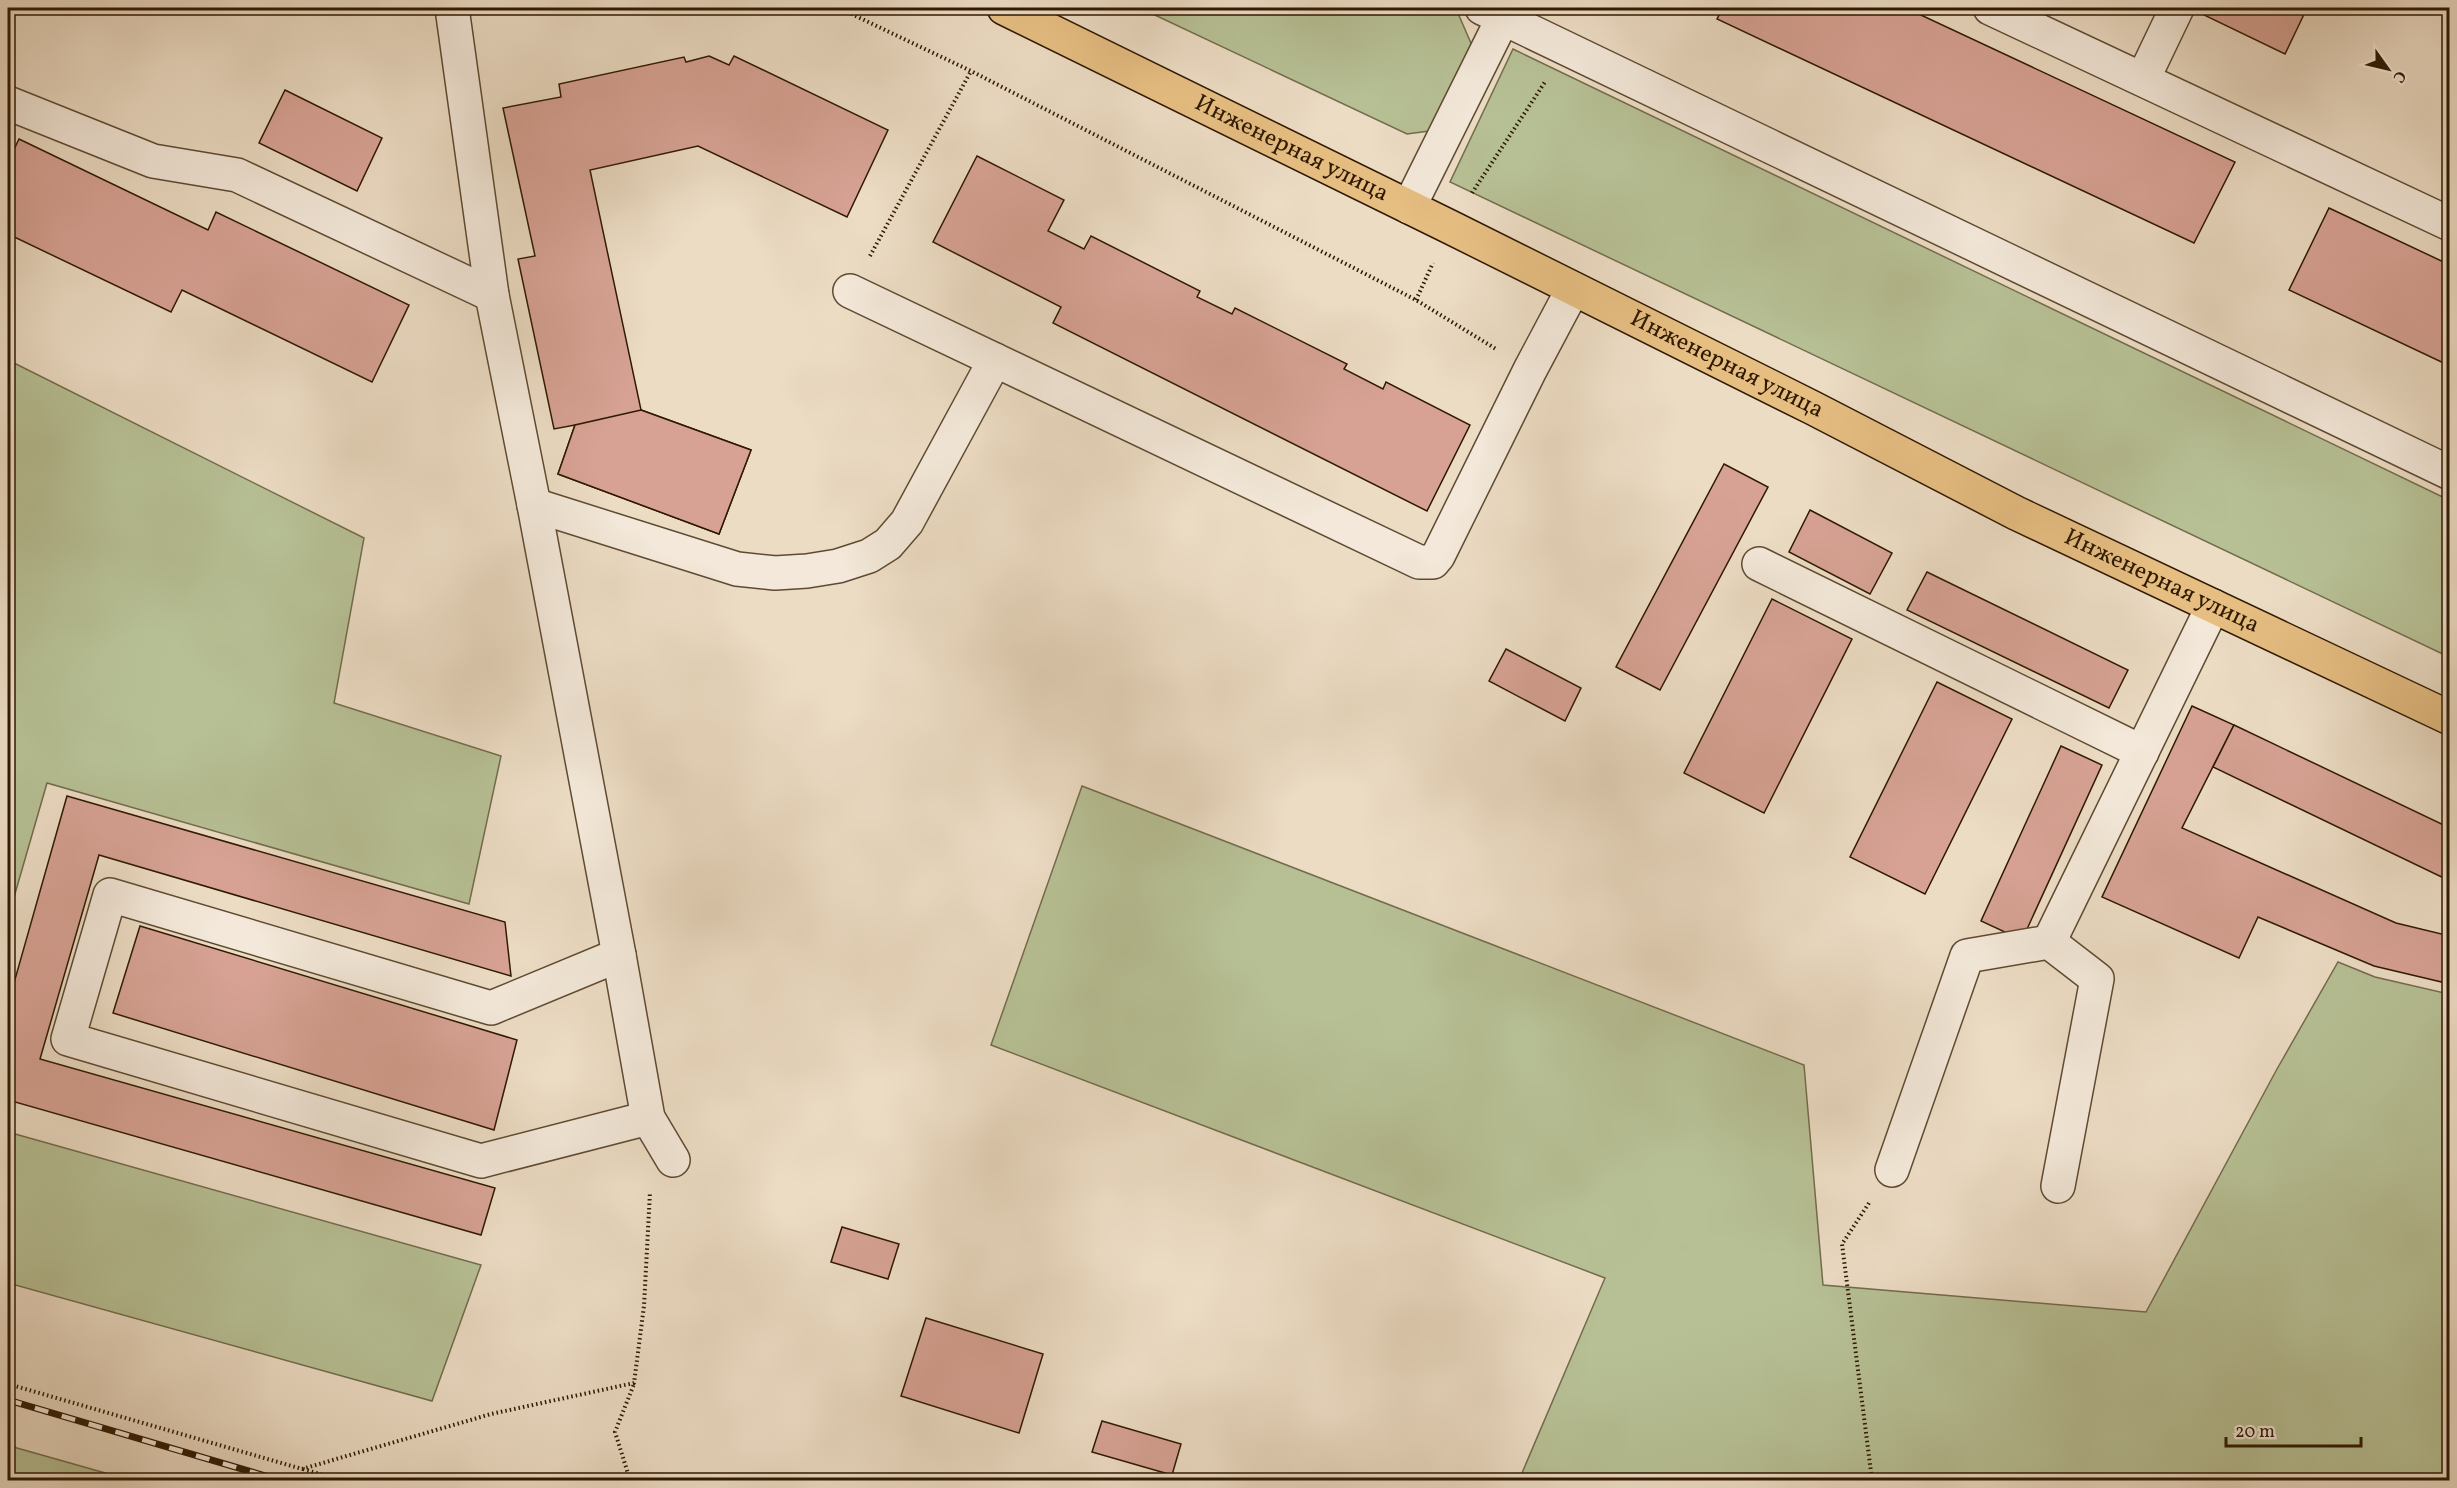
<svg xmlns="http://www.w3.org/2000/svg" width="2457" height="1488" viewBox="0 0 2457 1488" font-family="Vollkorn,serif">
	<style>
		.green { fill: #b7c095; stroke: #736c4c; stroke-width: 1.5 }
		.building { fill: #d7a294; stroke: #2f1902; stroke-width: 1.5 }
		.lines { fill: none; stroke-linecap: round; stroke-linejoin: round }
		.minor-casing { stroke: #5e4a32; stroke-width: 36 }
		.major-casing { stroke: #2f1902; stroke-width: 36 }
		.path { stroke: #2f1902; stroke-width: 4; stroke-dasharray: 1.5 3; stroke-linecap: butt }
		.minor { stroke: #f3e8d9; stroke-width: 33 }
		.major { stroke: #e6be82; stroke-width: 33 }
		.rail-casing { stroke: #2f1902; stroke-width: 7 }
		.rail { stroke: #f3e8d9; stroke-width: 4.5; stroke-dasharray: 14; stroke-linecap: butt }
		.labels { text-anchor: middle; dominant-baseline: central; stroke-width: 6; stroke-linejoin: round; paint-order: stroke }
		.street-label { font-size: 24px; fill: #2f1902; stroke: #f3e8d9 }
	</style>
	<rect width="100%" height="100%" fill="#ecdcc4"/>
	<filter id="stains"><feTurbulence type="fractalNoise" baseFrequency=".00333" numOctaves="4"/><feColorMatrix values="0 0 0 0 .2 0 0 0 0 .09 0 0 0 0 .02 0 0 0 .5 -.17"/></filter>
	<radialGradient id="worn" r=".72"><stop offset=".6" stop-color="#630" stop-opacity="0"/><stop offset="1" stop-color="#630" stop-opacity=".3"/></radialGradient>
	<!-- green -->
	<g class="green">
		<path d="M1140 8H1450L1457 11 1477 57 1437 130 1407 134Z"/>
		<path d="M1513 49 2449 500V657L1450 182Z"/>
		<path d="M8 360 364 538 334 703 501 756 469 904 47 783 8 918Z"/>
		<path d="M1082 786 1804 1065 1823 1285 2146 1312 2277 1069 2338 962 2375 977 2449 994V1480H1519L1605 1278 991 1045Z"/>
		<path d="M8 1132 481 1265 432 1401 8 1283Z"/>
		<path d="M8 1445 17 1448 130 1480H8Z"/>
	</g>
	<!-- building -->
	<g class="building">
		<path d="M1723 8H1906L2235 162 2194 243 1717 19Z"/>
		<path d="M2208 8H2307L2285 54 2204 15Z"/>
		<path d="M709 56 729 65 734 56 888 130 847 217 698 146 590 170 641 410 751 450 719 534 558 474 575 425 554 429 518 259 535 256 503 108 561 97 559 84 684 57 686 62Z"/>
		<path d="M285 90 382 138 357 191 259 143Z"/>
		<path d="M19 139 208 230 216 212 409 305 372 382 182 290 171 312 8 234V162Z"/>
		<path d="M977 156 1064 200 1048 231 1084 249 1091 236 1200 291 1197 297 1232 314 1235 308 1347 364 1344 369 1383 389 1386 382 1470 425 1427 511 1053 323 1061 307 933 242Z"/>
		<path d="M2329 208 2450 265V366L2289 290Z"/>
		<path d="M641 410 751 450 719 534 558 474 575 425Z"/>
		<path d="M1724 464 1768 487 1660 690 1616 667Z"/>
		<path d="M1810 510 1892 553 1870 594 1789 552Z"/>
		<path d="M1927 572 2128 670 2109 708 1907 610Z"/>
		<path d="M1772 599 1852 639 1764 813 1684 773Z"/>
		<path d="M1506 649 1581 688 1565 721 1489 681Z"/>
		<path d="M1937 682 2012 719 1925 894 1850 857Z"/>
		<path d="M2192 706 2234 725 2182 828 2396 923 2450 936V984L2374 966 2258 917 2239 958 2102 897Z"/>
		<path d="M2234 725 2450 828V881L2213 767Z"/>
		<path d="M2061 746 2102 765 2022 940 1981 921Z"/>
		<path d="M67 796 505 922 511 976 99 855 40 1059 495 1188 481 1235 8 1100V1004Z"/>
		<path d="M140 926 517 1040 494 1130 113 1013Z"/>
		<path d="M842 1227 899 1244 888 1279 831 1262Z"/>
		<path d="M926 1318 1043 1354 1019 1433 901 1396Z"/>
		<path d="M1102 1421 1181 1444 1172 1475 1092 1452Z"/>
	</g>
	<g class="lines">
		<defs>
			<g id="minor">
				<path d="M452 8 492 295 534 505 619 955 648 1118 673 1160"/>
				<path d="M1482 8 2450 473"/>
				<path d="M1990 8 2450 224"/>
				<path d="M2143 79 2177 8"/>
				<path d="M8 103 153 161 237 175 492 295"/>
				<path d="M1409 207 1508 8"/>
				<path d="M850 291 1419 562H1433L1438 556 1530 370 1573 289"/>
				<path d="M534 505 737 569 775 573 807 571 838 566 869 556 888 544 907 522 995 360"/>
				<path d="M1759 564 2142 752"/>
				<path d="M2049 942 2213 606"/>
				<path d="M619 955 491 1008 110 895 68 1039 481 1161 648 1118"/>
				<path d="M1892 1170 1967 956 2049 942 2097 979 2058 1186"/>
			</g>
			<g id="major">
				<path id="s1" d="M1004 8 1450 227 1813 408 2016 513 2450 718"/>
			</g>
		</defs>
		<!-- minor casing -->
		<use href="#minor" class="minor-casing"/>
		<!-- major casing -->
		<use href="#major" class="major-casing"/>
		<!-- path -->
		<g class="path">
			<path d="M839 8 971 71 1416 300 1496 349"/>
			<path d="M1472 193 1545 82"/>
			<path d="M870 256 971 71"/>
			<path d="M1416 300 1433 263"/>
			<path d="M1869 1203 1842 1244 1872 1480"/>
			<path d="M8 1384 302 1469 491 1414 634 1383 644 1306 650 1192"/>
			<path d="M303 1469 340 1480"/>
			<path d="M630 1480 615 1432 634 1384"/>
		</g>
		<!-- minor -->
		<use href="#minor" class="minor"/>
		<!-- major -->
		<use href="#major" class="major"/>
		<defs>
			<path id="rail" d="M8 1400 279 1480"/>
		</defs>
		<!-- rail casing -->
		<use href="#rail" class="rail-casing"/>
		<!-- rail -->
		<use href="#rail" class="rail"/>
	</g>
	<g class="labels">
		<!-- street labels -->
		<g class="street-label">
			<text stroke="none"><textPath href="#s1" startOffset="320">Инженерная улица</textPath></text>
			<text stroke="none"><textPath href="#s1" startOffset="806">Инженерная улица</textPath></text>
			<text stroke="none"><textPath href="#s1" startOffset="1292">Инженерная улица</textPath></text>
		</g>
	</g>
	<!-- margin -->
	<rect width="2457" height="1488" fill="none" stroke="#ecdcc4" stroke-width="30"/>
	<rect x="9" y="9" width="2439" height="1470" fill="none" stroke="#2f1902" stroke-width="3"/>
	<rect x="15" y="15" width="2427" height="1458" fill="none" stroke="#2f1902" stroke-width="1.5"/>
	<!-- north arrow -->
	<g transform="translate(2388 69) rotate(124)" stroke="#f3e8d9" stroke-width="4.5" paint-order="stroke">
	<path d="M0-4.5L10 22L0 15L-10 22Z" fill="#2f1902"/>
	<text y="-9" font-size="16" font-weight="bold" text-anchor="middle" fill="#2f1902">С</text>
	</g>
	<!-- scale -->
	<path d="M2226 1437v9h135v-9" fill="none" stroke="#2f1902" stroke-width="3"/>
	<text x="2235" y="1437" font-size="18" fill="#2f1902" stroke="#f3e8d9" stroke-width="4.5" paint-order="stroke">20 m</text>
	<rect width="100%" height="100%" filter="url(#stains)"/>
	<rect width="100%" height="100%" fill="url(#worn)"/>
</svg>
